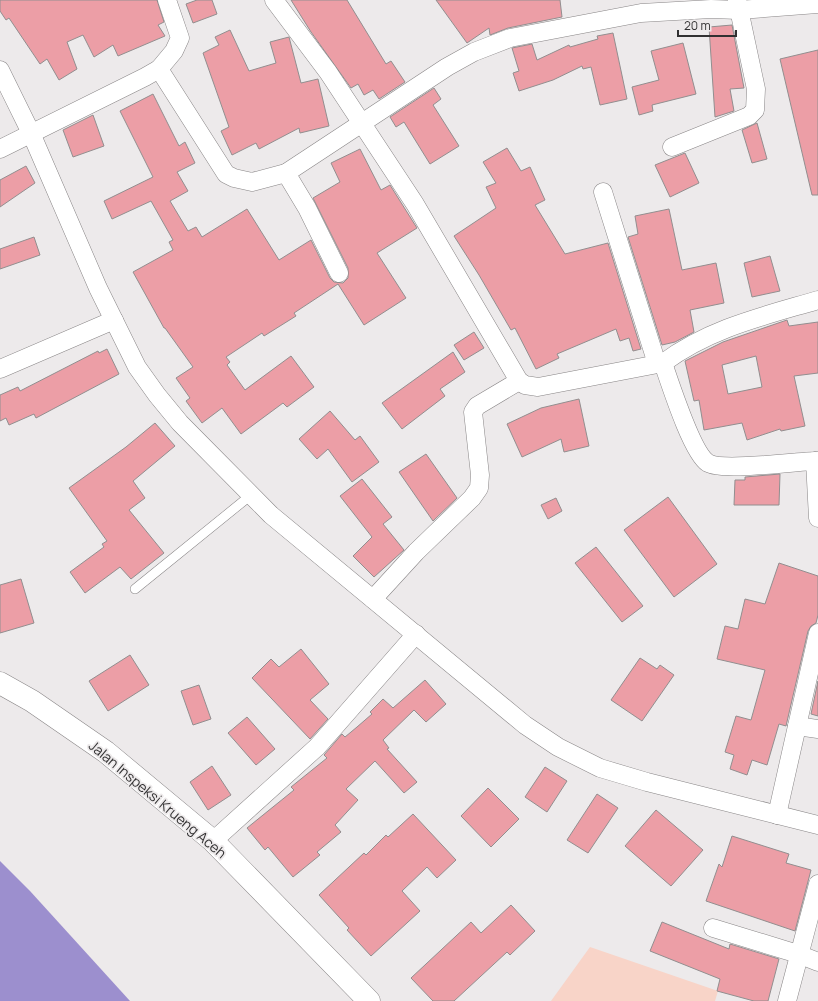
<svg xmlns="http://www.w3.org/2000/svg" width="818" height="1001" viewBox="0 0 818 1001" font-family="Manrope,sans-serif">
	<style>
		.green { fill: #f8d4c8 }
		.water { fill: #9c8fce }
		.building { fill: #ec9ea6; stroke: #928e8f; fill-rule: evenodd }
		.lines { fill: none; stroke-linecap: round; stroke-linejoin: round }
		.lane-casing { stroke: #888586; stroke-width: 10 }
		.street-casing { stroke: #888586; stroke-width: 19 }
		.secondary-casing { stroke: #888586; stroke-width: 23 }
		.lane { stroke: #fff; stroke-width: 9 }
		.street { stroke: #fff; stroke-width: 18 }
		.secondary { stroke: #fff; stroke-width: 22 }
		.labels { text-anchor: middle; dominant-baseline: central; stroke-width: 3.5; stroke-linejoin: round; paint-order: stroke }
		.street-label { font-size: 14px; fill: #313031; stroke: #edeaeb }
	</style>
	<rect width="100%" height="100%" fill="#edeaeb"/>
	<!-- green -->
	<path class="green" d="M590 947 718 991 715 1001H551Z"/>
	<!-- water -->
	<path class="water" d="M0 861 30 891 130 1001H0Z"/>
	<!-- building -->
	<g class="building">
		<path d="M0 0H157L164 22 158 25 165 36 118 56 113 45 94 57 83 35 67 42 77 69 59 80 47 59 40 64 9 18 6 20 0 11Z"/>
		<path d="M197 0H212L217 14 193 23 186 4Z"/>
		<path d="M291 0H347L386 64 391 61 405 82 379 99 373 90 364 95 358 84 351 88 311 32Z"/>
		<path d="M436 0H560L562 17 508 28 490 35 489 28 467 43Z"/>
		<path d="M732 25 744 88 730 89 734 111 715 117 709 27Z"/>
		<path d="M230 30 249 71 276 63 270 42 289 37 301 83 318 79 329 126 300 133 299 128 259 149 256 143 232 155 221 131 229 127 203 53 219 45 215 37Z"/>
		<path d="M613 33 627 99 600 105 591 67 583 69 582 66 553 80 519 91 513 73 519 71 512 48 532 44 537 60 569 45 570 47 598 39 597 36Z"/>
		<path d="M683 43 696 94 652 105 653 111 639 115 632 87 659 80 651 51Z"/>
		<path d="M818 50V195H812L780 59Z"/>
		<path d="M434 88 441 99 433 105 459 146 430 164 404 122 396 127 390 117Z"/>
		<path d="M153 94 179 146 185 142 195 163 177 172 188 191 170 201 188 231 196 227 202 237 247 209 279 260 311 240 330 278 334 282 343 283 348 278V268L313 198 340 182 331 163 360 149 381 190 390 185 417 228 377 253 406 298 364 325 338 284 294 313 296 316 264 336 262 333 226 357 230 362 227 365 245 390 291 356 314 387 287 407 283 403 241 434 222 408 202 423 186 401 190 398 176 378 193 367 165 328H164L133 272 173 250 169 242 173 240 151 201 112 219 104 201 153 177 120 111Z"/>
		<path d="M93 115 104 146 73 157 63 130Z"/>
		<path d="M757 123 767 159 752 163 742 130Z"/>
		<path d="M507 148 521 171 530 167 545 200 535 205 565 254 608 243 641 349 633 351 629 338 620 341 616 329 557 354 559 358 536 369 515 328 511 330 479 275 454 236 496 208 486 187 496 183 483 162Z"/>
		<path d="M685 153 699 183 670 197 655 165Z"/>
		<path d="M26 166 35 183 0 207V180Z"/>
		<path d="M669 209 682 270 716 263 724 303 690 310 694 332 675 342 662 345 628 237 638 234 635 216Z"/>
		<path d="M34 237 40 255 0 269V249Z"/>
		<path d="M770 256 780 291 752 297 744 263Z"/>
		<path d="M787 320 789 326 818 322V373L794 376 805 426 781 431 780 429 747 440 742 423 704 430 699 400 694 401 685 361 723 342ZM756 356 762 387 728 394 722 365Z"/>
		<path d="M474 332 484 348 464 360 454 345Z"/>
		<path d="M107 349 119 374 36 418 34 414 9 425 6 418 0 421V395L18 387 20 391 98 351 99 353Z"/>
		<path d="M453 352 465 372 440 389 445 396 402 429 382 403Z"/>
		<path d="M579 399 589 446 564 452 561 439 522 457 507 424 541 408Z"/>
		<path d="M330 411 355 440 360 436 379 462 352 482 328 449 317 459 299 439Z"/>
		<path d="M155 423 175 446 133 481 145 498 129 510 164 553 131 579 120 567 85 593 70 572 104 547 102 544 107 541 69 488 126 447Z"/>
		<path d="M426 454 457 498 433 521 399 472Z"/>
		<path d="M780 474 779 505H734L735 480H745V477Z"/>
		<path d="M362 479 392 517 383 524 404 550 374 577 353 556 372 537 340 496Z"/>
		<path d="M668 497 717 564 674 597 624 530Z"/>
		<path d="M556 498 562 511 548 519 541 505Z"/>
		<path d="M596 547 643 606 622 622 575 563Z"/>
		<path d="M779 563 818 576V615L816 623 811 626 808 631 786 726 779 724 767 765 752 760 747 775 730 769 734 755 725 752 736 716 751 720 765 670 717 659 725 626 738 629 745 599 765 604Z"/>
		<path d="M21 579 34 623 0 633V585Z"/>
		<path d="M301 649 329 684 310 700 328 719 310 739 252 678 271 659 279 667Z"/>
		<path d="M130 655 149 685 108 711 89 681Z"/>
		<path d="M640 658 657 669 660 665 674 675 642 721 611 700Z"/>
		<path d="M425 680 446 704 426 722 414 710 383 740 389 748 387 749 417 782 404 793 375 761 346 789 358 800 335 825 341 832 317 852 320 855 293 877 268 847 265 850 247 828 294 790 291 787 327 758 324 755 342 734 345 737 357 727 372 714 370 712 383 699 393 708Z"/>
		<path d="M818 681V716L811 714Z"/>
		<path d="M199 685 211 719 193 725 181 691Z"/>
		<path d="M247 717 275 749 256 765 228 733Z"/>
		<path d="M212 766 231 795 208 810 190 782Z"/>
		<path d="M545 767 567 781 547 812 525 797Z"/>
		<path d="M488 788 519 819 491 847 461 816Z"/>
		<path d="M597 794 618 808 588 853 567 840Z"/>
		<path d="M656 810 703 850 671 886 625 846Z"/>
		<path d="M413 814 456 860 437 878 427 867 402 891 420 911 371 956 347 930 349 928 319 895 364 853 366 855 386 835 388 837Z"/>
		<path d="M732 836 789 854 786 863 811 870 795 931 706 901 719 864 722 867Z"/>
		<path d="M511 905 535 931 510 955 507 952 454 1001H433L411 978 471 922 481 933Z"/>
		<path d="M662 922 729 949 730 944 779 959 768 1001H754L717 991 720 979 650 951Z"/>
	</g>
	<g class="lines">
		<defs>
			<path id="lane" d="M135 589 251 495"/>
			<g id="street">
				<path d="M274 0 328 72 415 204 519 381 525 385 538 387 663 363C670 383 692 453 708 463 724 472 795 461 818 461"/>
				<path d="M159 69 174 51 180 38 167 0"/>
				<path d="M0 70 31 133 98 288 137 367 157 395 180 423 271 515 525 725 558 747 600 768 647 782 818 825"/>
				<path d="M672 147 749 116 755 110 756 89 737 0"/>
				<path d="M0 149 145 77 159 69 226 174 234 178 252 182 286 173 447 67 474 52 510 38 641 13 711 9 739 10 818 4"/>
				<path d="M286 173 307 208 339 273"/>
				<path d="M603 192 657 364"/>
				<path d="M663 363C710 328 764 316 818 300"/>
				<path d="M0 369 114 320"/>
				<path d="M815 461 818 518"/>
				<path d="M373 599 416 552 472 498 479 488 480 475 473 412 477 406 519 381"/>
				<path d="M797 726 818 729"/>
				<path d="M777 815 818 633"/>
				<path d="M213 841 317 747 416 634"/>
				<path d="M713 928 798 954 818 962"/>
				<path d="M787 1001 818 884"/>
			</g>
			<path id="secondary" d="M0 683 32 701 106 752 213 841 369 1001"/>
		</defs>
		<!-- lane casing -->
		<use href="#lane" class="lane-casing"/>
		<!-- street casing -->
		<use href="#street" class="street-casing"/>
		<!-- secondary casing -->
		<use href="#secondary" class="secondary-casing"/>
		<!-- lane -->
		<use href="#lane" class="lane"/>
		<!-- street -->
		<use href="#street" class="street"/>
		<!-- secondary -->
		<use href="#secondary" class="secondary"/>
	</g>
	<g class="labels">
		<!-- street labels -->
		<g class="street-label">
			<text transform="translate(158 799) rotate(40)">Jalan Inspeksi Krueng Aceh</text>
		</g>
	</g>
	<!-- scale -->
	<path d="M678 30v6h58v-6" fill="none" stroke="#313031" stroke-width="2"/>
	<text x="684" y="30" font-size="12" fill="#313031" stroke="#edeaeb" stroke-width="3" paint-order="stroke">20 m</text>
</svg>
